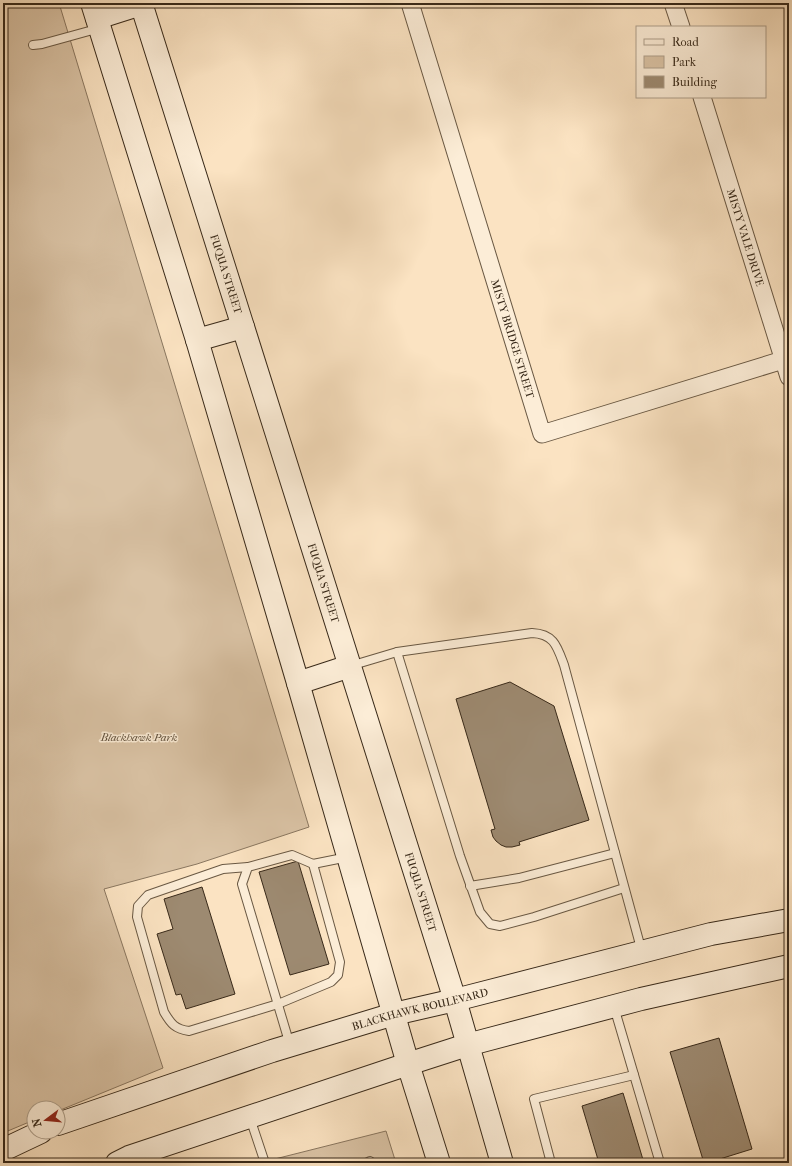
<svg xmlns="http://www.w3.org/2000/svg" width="792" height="1166" viewBox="0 0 792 1166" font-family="'IM FELL French Canon',serif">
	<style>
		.green { fill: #dac3a5; stroke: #89765f }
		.building { fill: #9d8a71; stroke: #382919 }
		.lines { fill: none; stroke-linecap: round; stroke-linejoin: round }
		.lane-casing { stroke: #695843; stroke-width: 10 }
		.street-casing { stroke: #695843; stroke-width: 19 }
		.secondary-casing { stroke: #382919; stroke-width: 24 }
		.lane { stroke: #fcedd7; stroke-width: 8 }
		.street { stroke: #fcedd7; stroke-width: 17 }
		.secondary { stroke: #fcedd7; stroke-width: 22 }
		.labels { text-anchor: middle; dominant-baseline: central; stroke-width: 3; stroke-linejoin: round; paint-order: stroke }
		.street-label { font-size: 11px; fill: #382919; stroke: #fcedd7 }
		.park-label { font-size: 11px; font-style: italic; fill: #60503c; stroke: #fcedd7 }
	</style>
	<rect width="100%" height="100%" fill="#fbe3c2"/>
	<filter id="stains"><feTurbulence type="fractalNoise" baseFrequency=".005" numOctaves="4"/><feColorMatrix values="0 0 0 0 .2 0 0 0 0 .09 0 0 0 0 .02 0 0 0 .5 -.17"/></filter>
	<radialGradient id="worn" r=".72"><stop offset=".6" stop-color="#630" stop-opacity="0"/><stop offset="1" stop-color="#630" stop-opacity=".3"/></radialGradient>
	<!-- green -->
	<g class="green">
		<path d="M3 3H59L309 827 197 864 104 889 163 1068 58 1111V1108H34V1120L3 1133Z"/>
		<path d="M386 1131 396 1163H259Z"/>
	</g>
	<!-- building -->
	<g class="building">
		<path d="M510 682 554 706 589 820 519 842 520 845 512 847H506L501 845 496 841 493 837 491 830 495 829 456 699Z"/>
		<path d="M298 861 329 964 290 975 259 872Z"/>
		<path d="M202 887 235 994 186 1009 181 994 176 995 157 934 173 929 164 899Z"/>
		<path d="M719 1038 752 1149 707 1163H704L670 1052Z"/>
		<path d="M623 1093 644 1163H599L582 1106Z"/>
	</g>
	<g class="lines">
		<defs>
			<g id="lane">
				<path d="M33 45 42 44 100 28"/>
				<path d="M397 652 460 856 480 912 490 924 500 926 534 917 624 888"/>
				<path d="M350 666 397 652 532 633C554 634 557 646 564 665L642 952"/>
				<path d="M248 867 223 869 148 895 138 906 137 917 164 1012C171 1024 175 1029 189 1031L278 1004 331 982 338 975 340 962 313 864"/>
				<path d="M470 886 519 878 615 853"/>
				<path d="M614 1007 660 1163"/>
				<path d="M290 1045 242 884 248 867 292 855 313 864 348 857"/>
				<path d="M250 1118 265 1163"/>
				<path d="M366 1163 370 1161 372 1163"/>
				<path d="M551 1163 534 1099 634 1075"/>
			</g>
			<g id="street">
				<path id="s1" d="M410 3 542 434 783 360"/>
				<path d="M673 3 681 27"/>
				<path id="s2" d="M702 97 789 377"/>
			</g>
			<g id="secondary">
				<path d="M92 3 197 340 298 683 408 1064 439 1163"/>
				<path id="s3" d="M141 3 455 1000 502 1163"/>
				<path d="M97 18 141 4"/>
				<path d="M197 340 243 327"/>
				<path d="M298 683 350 666"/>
				<path id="s4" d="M58 1124 272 1051 394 1014 455 1000 711 934 789 920"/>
				<path d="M3 1150 41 1132"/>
				<path d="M117 1163 129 1157 408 1064 467 1045 641 999 789 966"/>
			</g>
		</defs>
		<!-- lane casing -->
		<use href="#lane" class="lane-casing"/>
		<!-- street casing -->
		<use href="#street" class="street-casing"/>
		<!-- secondary casing -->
		<use href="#secondary" class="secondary-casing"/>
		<!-- lane -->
		<use href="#lane" class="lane"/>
		<!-- street -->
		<use href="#street" class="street"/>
		<!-- secondary -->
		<use href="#secondary" class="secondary"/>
	</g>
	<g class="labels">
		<!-- street labels -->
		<g class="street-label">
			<text stroke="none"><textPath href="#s2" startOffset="147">MISTY VALE DRIVE</textPath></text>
			<text stroke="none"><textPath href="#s3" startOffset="284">FUQUA STREET</textPath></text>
			<text stroke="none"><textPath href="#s1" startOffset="351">MISTY BRIDGE STREET</textPath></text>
			<text stroke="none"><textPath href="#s3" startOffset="608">FUQUA STREET</textPath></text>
			<text stroke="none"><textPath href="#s3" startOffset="932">FUQUA STREET</textPath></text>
			<text stroke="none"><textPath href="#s4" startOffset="380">BLACKHAWK BOULEVARD</textPath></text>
		</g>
		<!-- park labels -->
		<g class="park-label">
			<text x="139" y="737">Blackhawk Park</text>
		</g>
	</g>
	<!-- margin -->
	<rect width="792" height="1166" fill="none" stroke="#fbe3c2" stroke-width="16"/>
	<rect x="4" y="4" width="784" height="1158" fill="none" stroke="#382919" stroke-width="2"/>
	<rect x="8" y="8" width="776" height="1150" fill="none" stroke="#382919"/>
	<!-- legend -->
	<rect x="636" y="26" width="130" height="72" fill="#fcedd7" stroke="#ae9f8b"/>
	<rect x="644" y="39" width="20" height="6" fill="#fcedd7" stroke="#ae9f8b"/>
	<text x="672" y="46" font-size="12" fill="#382919">Road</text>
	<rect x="644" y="56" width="20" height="12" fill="#dac3a5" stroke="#ae9f8b"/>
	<text x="672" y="66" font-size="12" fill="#382919">Park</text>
	<rect x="644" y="76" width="20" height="12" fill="#9d8a71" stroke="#ae9f8b"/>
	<text x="672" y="86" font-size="12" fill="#382919">Building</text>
	<!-- north arrow -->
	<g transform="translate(46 1120) rotate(254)"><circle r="19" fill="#fcedd7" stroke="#ae9f8b"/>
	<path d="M0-3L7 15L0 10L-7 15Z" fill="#8f2418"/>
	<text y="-6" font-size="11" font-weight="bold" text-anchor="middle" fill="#382919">N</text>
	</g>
	<rect width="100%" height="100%" filter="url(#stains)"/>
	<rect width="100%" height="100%" fill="url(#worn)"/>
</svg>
